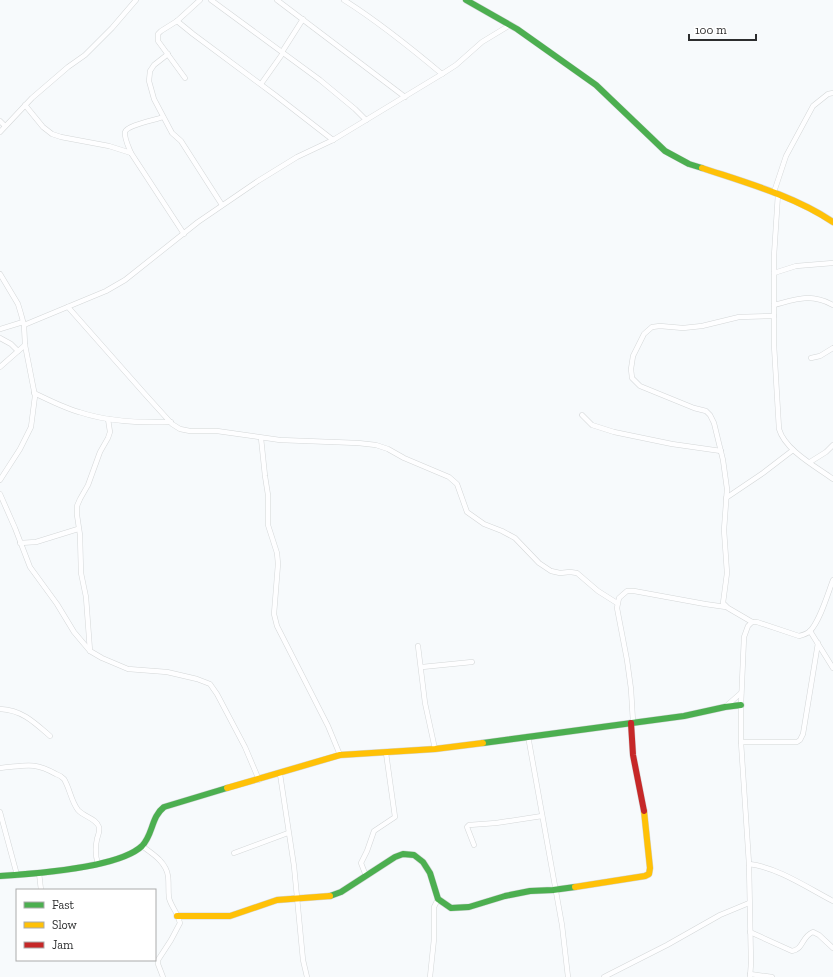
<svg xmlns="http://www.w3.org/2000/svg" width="833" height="977" viewBox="0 0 833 977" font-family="'Zilla Slab',serif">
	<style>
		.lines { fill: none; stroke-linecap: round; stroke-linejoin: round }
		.street-casing { stroke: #d4d7d8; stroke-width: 5.5 }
		.fast-casing { stroke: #d4d7d8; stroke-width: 7 }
		.slow-casing { stroke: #d4d7d8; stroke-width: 7 }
		.jam-casing { stroke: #d4d7d8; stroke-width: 7 }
		.street { stroke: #fefeff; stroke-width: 4.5 }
		.fast { stroke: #4caf50; stroke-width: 6 }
		.slow { stroke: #ffc107; stroke-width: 6 }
		.jam { stroke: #c62828; stroke-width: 6 }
	</style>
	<rect width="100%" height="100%" fill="#f7fafc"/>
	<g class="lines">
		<defs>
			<g id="street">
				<path d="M211 0 320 80 355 109 366 120"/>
				<path d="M277 0 405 97"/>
				<path d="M344 0C379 22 411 48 442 74"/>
				<path d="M177 21 193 34 275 95 333 140"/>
				<path d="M282 52 303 19"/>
				<path d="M168 54 154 65 150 71 149 81 154 99 172 133 181 141 222 205"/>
				<path d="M185 78 158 41V34L161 31 177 21 200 0"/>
				<path d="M261 84 283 53"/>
				<path d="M25 105 43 127 52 134 61 137 109 146 131 153 184 234"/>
				<path d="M0 121 5 126"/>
				<path d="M0 132 32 98 68 67 85 55 112 28 136 0"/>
				<path d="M131 153C129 148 124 138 125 132 127 125 156 120 163 117"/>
				<path d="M774 192 786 156 813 106 828 94 833 93"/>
				<path d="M778 194 774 256V345L779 429C785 450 815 466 833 479"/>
				<path d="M774 273 796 266 833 263"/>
				<path d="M0 274 18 304 21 314 24 325 25 345 35 396 31 427 20 449 0 480"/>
				<path d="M774 305C797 299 811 293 833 305"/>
				<path d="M68 307 144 393 172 424 180 429 190 431H217L280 440 358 443 376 445 388 449 404 458 449 477 457 484 467 512 484 524 502 531 515 538 539 563 551 571 560 573 570 572 577 573 598 591 617 603"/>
				<path d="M24 325 106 291 125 280 198 222 258 181 297 157 333 140 442 74 456 65 482 42 510 25"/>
				<path d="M0 329 23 322"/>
				<path d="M0 338 11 344 18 351"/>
				<path d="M811 358 820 356 833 348"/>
				<path d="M0 367 25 345"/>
				<path d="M34 393C49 400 64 408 79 412 109 422 140 423 171 422"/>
				<path d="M582 415 592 425 614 432 672 444 721 451"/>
				<path d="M261 438 265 476 268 495V525L277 553 278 564 274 614 277 626 328 726 340 755"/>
				<path d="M810 462 826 452 833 445"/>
				<path d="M0 494 15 528 30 567 57 604 74 632 90 651 102 658 128 669 167 672 197 679 210 684 217 694 245 747 259 780"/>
				<path d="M726 498 763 473 793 450"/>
				<path d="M20 543 36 542 78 529"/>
				<path d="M752 622 728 608 723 603 727 573 724 530 727 489 723 460 714 423 710 415 706 411 694 408 640 386 632 378 631 369 633 356 644 334 652 327 660 326 683 328 702 326 739 317 774 316"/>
				<path d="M810 631 833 668"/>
				<path d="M418 646 425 703 435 749"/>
				<path d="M90 651 86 597 81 573 80 535 77 515V506L80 499 88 485 100 452 108 438 110 432 108 419"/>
				<path d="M422 667 472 662"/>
				<path d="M725 707 741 693"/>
				<path d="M0 709C22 710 34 722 50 736"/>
				<path d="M633 722 631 689 627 660 617 608 619 598 627 591H634L705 604 726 607"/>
				<path d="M528 736 562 925 568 977"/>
				<path d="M741 742H797L800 740 803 734 818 643"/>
				<path d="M0 768C25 766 33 761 56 774 59 775 62 777 64 779 70 789 71 801 78 810 84 817 96 818 99 827 100 832 98 835 97 839 95 848 95 855 98 864"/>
				<path d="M280 774 294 866 303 960 307 977"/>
				<path d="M0 812 17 875"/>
				<path d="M474 845 467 827 469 825 496 823 542 816"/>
				<path d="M142 846C153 854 166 862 168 876 169 883 168 890 169 898 171 906 177 912 179 920L180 923 171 940 158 960V964L163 977"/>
				<path d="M234 853 288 833"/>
				<path d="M749 864C777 867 808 888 833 901"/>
				<path d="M39 873 41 890"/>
				<path d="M366 876 361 863 367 851 374 831 395 817 386 753"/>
				<path d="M750 932 792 951C804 949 801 937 813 932L819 935 833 948"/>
				<path d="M750 974 772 977"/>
				<path d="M430 977 434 939V907L438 899"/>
				<path d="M604 977 667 945 720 915 749 903"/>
				<path d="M750 977 751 963 749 864 741 742V705L744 637 748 626 752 622H757L799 636C803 635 807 634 810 631 820 621 828 593 833 580"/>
			</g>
			<g id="fast">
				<path d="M466 0 517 29 596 85 665 151 689 164 702 168"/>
				<path d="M483 743 684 716 725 707 741 705"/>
				<path d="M0 876C32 874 119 868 142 846 153 835 151 817 164 807L227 788"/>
				<path d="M330 896 341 892 395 857 403 854 414 855 423 862 430 873 438 899 451 908 469 907 505 896 530 891 553 890 575 887"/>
			</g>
			<g id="slow">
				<path d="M702 168C747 183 794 196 833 222"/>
				<path d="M227 788 340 755 435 749 483 743"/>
				<path d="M575 887 645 876 649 874 650 868 644 811"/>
				<path d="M177 916H230L277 900 330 896"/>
			</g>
			<path id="jam" d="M631 723 633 755 644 811"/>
		</defs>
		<!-- street casing -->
		<use href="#street" class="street-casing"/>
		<!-- fast casing -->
		<use href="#fast" class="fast-casing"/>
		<!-- slow casing -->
		<use href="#slow" class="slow-casing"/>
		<!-- jam casing -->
		<use href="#jam" class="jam-casing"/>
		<!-- street -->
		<use href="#street" class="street"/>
		<!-- fast -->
		<use href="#fast" class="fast"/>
		<!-- slow -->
		<use href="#slow" class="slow"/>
		<!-- jam -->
		<use href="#jam" class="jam"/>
	</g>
	<!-- legend -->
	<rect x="16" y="889" width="140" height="72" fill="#ffffff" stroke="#ababab"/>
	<rect x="24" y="902" width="20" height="6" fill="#4caf50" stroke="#ababab"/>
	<text x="52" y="909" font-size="12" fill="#2c2d2e">Fast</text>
	<rect x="24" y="922" width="20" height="6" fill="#ffc107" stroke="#ababab"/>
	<text x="52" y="929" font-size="12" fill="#2c2d2e">Slow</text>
	<rect x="24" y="942" width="20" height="6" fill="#c62828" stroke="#ababab"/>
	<text x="52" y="949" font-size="12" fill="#2c2d2e">Jam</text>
	<!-- scale -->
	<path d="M689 34v6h67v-6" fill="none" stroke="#2c2d2e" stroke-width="2"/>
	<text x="695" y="34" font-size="12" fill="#2c2d2e" stroke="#ffffff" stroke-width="3" paint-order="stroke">100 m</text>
</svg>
